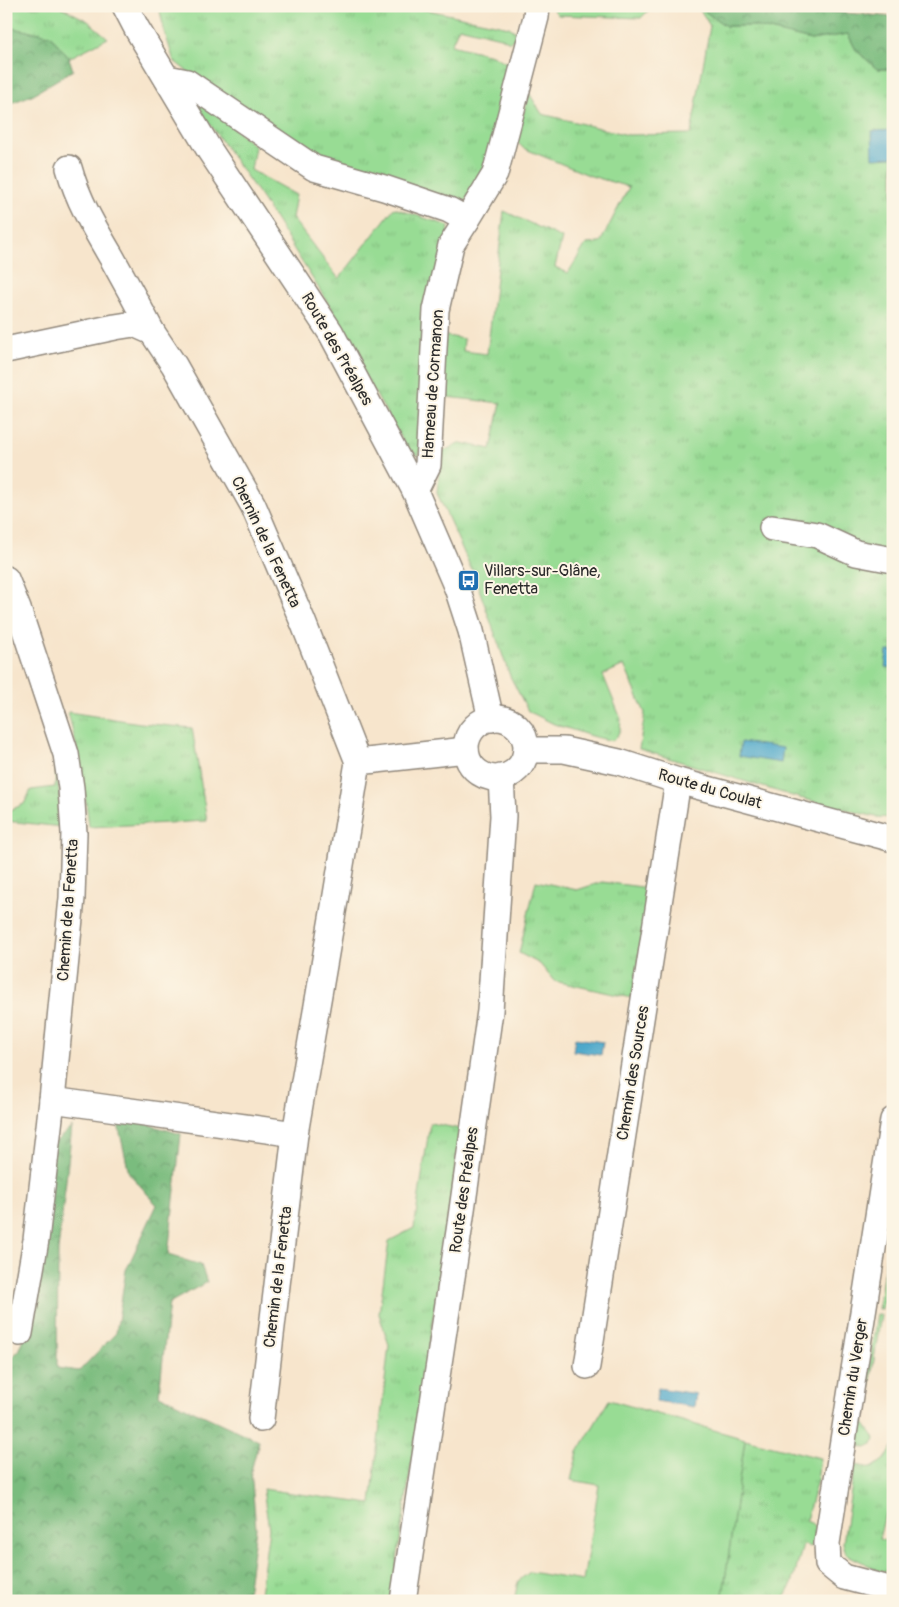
<svg xmlns="http://www.w3.org/2000/svg" width="899" height="1607" viewBox="0 0 899 1607" font-family="Pangolin,sans-serif">
	<style>
		.grass { fill: url(#grass-tufts); stroke: #628460 }
		.forest { fill: url(#forest-crowns); stroke: #527454 }
		.garden { fill: #98dc94; stroke: #628460 }
		.water { fill: #4ca7ca; stroke: #3c697a }
		.lines { fill: none; stroke-linecap: round; stroke-linejoin: round }
		.minor-casing { stroke: #91887c; stroke-width: 28 }
		.minor { stroke: #fff; stroke-width: 25 }
		.labels { text-anchor: middle; dominant-baseline: central; stroke-width: 4; stroke-linejoin: round; paint-order: stroke }
		.street-label { font-size: 16px; fill: #2b2b2b; stroke: #fcf5e5 }
		.poi-label { font-size: 16px; fill: #2b2b2b; stroke: #fcf5e5; text-anchor: start }
	</style>
	<defs>
		<pattern id="grass-tufts" width="24" height="20" patternUnits="userSpaceOnUse" patternTransform="scale(1.25)"><rect width="24" height="20" fill="#98dc94"/><path d="M3 7l-1-3M5 7V3M7 7l1-3M15 17l-1-3M17 17v-4M19 17l1-3" fill="none" stroke="#83bd80"/></pattern>
		<pattern id="forest-crowns" width="20" height="18" patternUnits="userSpaceOnUse" patternTransform="scale(1.25)"><rect width="20" height="18" fill="#7abc7e"/><path d="M2 6a3 3 0 1 1 6 0M12 15a3 3 0 1 1 6 0" fill="none" stroke="#649967"/></pattern>
	</defs>
	<rect width="100%" height="100%" fill="#fcf5e5"/>
	<filter id="ink" filterUnits="userSpaceOnUse"><feTurbulence type="fractalNoise" baseFrequency=".02" numOctaves="2"/><feDisplacementMap in="SourceGraphic" scale="10" xChannelSelector="R" yChannelSelector="G"/><feConvolveMatrix kernelMatrix="1 2 1 2 8 2 1 2 1" color-interpolation-filters="sRGB"/></filter>
	<filter id="wash" filterUnits="userSpaceOnUse"><feTurbulence type="fractalNoise" baseFrequency=".0096" numOctaves="4" result="noise"/><feDisplacementMap in="SourceGraphic" scale="20" xChannelSelector="R" yChannelSelector="G"/><feGaussianBlur stdDeviation="1.12" result="paint"/><feColorMatrix in="noise" values="0 0 0 0 0 0 0 0 0 0 0 0 0 0 0 0 0 1.4 0 .05"/><feComposite in="paint" operator="in"/></filter>
	<g filter="url(#wash)">
		<rect width="100%" height="100%" fill="#f7e5cc"/>
		<!-- grass -->
		<g class="grass">
			<path d="M6 6H59L88 21 108 38 69 58 50 35 6 27Z"/>
			<path d="M159 6H408L509 27 516 32 515 38 510 42 500 37 459 27 451 45 492 55 509 64 513 76 491 158 464 203 458 204 320 164 269 135 174 61 164 30Z"/>
			<path d="M551 6H653L641 18 558 15Z"/>
			<path d="M673 6H704V11L726 26H753L811 40 848 34 856 50 877 69H893V818L876 817 796 797 639 749 645 713 624 665 603 675 621 719 620 730 616 738 612 741 591 736 554 724 528 711 510 676 474 575 437 493 441 452 461 443 491 449 501 403 437 396 441 335 464 339 463 351 487 354 504 211 562 238 555 267 568 273 586 244 600 243 629 187 591 176 523 148 516 141 529 93 542 114 628 135 691 134 710 26 699 8Z"/>
			<path d="M199 99 255 146 251 170 296 195 292 218 339 279 394 208 449 226 419 456 407 448 365 376 333 311 263 200 195 103Z"/>
			<path d="M68 712 140 723 192 728 207 821 89 827C85 788 78 750 68 712Z"/>
			<path d="M56 767 63 827 6 821V812L24 804 31 790 55 787Z"/>
			<path d="M536 881 577 890 602 882 650 888 632 998 554 981 540 964 519 953Z"/>
			<path d="M430 1123 461 1129 391 1601H259L269 1529 263 1489 371 1504 389 1345 379 1314 389 1241 414 1228Z"/>
			<path d="M893 1213V1236L882 1309H878Z"/>
			<path d="M877 1314 881 1315 864 1423 875 1438 873 1444 867 1447 857 1446Z"/>
			<path d="M745 1439 820 1458 817 1481 806 1520C819 1527 816 1530 814 1544L811 1547 803 1545 792 1584 784 1598 790 1601H722Z"/>
			<path d="M893 1445V1515L885 1514 879 1539 893 1543V1558L890 1571H880L846 1554 843 1543 855 1465 872 1468 886 1458Z"/>
		</g>
		<!-- forest -->
		<g class="forest">
			<path d="M704 6H762L893 17V69H877L856 50 848 34 811 40 753 26H726L704 11Z"/>
			<path d="M6 27 50 35 69 58 73 70 32 95 6 105Z"/>
			<path d="M116 1115 181 1134 168 1255 201 1265 207 1282 169 1303 159 1395 259 1441 251 1471 256 1528 246 1601H6V1361L19 1351 37 1307 54 1143 72 1127 58 1251 57 1368 79 1371 116 1333 126 1270 157 1205 129 1173Z"/>
		</g>
		<!-- garden -->
		<path class="garden" d="M609 1400 745 1439 722 1601H514L518 1581 530 1572 583 1581 599 1485 571 1480 578 1452Z"/>
		<!-- water -->
		<g class="water">
			<path d="M893 130V157L873 158 872 131Z"/>
			<path d="M887 651H893V668L885 667Z"/>
			<path d="M741 742 783 748 781 763 739 756Z"/>
			<path d="M575 1038 603 1042 601 1055 573 1051Z"/>
			<path d="M658 1388 696 1394 694 1407 656 1401Z"/>
		</g>
	</g>
	<g filter="url(#ink)">
		<g class="lines">
			<defs>
				<g id="minor">
					<path d="M125 6 137 29 210 151 331 333 415 491 457 588 471 631 491 719"/>
					<path d="M167 78 187 82 314 168 384 188 449 210 467 220 495 174 536 17 537 6"/>
					<path d="M69 168C78 201 95 229 112 258 126 283 139 307 152 332"/>
					<path d="M6 350 115 327 134 324 152 332 174 365 253 505 303 622 358 762 336 895 295 1134 52 1100 72 898 74 833 71 788 66 754 18 609 6 579"/>
					<path d="M415 491 428 465 436 310 451 245 467 220"/>
					<path d="M772 528 817 535 856 553 893 560"/>
					<circle cx="496" cy="748" r="30"/>
					<path d="M526 750H564L619 762 678 781 893 839"/>
					<path d="M358 762 466 750"/>
					<path d="M893 1120 827 1543 828 1564 844 1577 893 1590"/>
					<path d="M20 1333 36 1240 52 1100"/>
					<path d="M587 1366 678 781"/>
					<path d="M261 1419 295 1134"/>
					<path d="M403 1601 459 1231 490 1011 503 816 501 777"/>
				</g>
			</defs>
			<!-- minor casing -->
			<use href="#minor" class="minor-casing"/>
			<!-- minor -->
			<use href="#minor" class="minor"/>
		</g>
	</g>
	<!-- icons -->
	<defs>
		<symbol id="bus-square" viewBox="-11 -11 22 22"><rect x="-9" y="-9" width="18" height="18" rx="4" fill="#1f6fb2" stroke="#fcf5e5"/><path d="M-5-6H5V4H4V6H2V4H-2V6H-4V4H-5ZM-3.5-4V0h7V-4ZM-3.5 1.2v1.5H-2V1.2ZM2 1.2v1.5H3.5V1.2Z" fill="#fff"/></symbol>
	</defs>
	<g fill-rule="evenodd">
		<use href="#bus-square" x="456" y="568" width="25" height="25"/>
	</g>
	<g class="labels">
		<!-- street labels -->
		<g class="street-label">
			<text transform="translate(337 349) rotate(60)">Route des Préalpes</text>
			<text transform="translate(433 384) rotate(-86)">Hameau de Cormanon</text>
			<text transform="translate(266 542) rotate(65)">Chemin de la Fenetta</text>
			<text transform="translate(710 789) rotate(16)">Route du Coulat</text>
			<text transform="translate(68 910) rotate(-86)">Chemin de la Fenetta</text>
			<text transform="translate(633 1073) rotate(-81)">Chemin des Sources</text>
			<text transform="translate(464 1190) rotate(-82)">Route des Préalpes</text>
			<text transform="translate(278 1277) rotate(-83)">Chemin de la Fenetta</text>
			<text transform="translate(853 1377) rotate(-81)">Chemin du Verger</text>
		</g>
		<!-- poi labels -->
		<g class="poi-label">
			<text x="484" y="571">Villars-sur-Glâne,<tspan x="484" dy="18">Fenetta</tspan></text>
		</g>
	</g>
	<!-- margin -->
	<rect width="899" height="1607" fill="none" stroke="#fcf5e5" stroke-width="25"/>
</svg>
